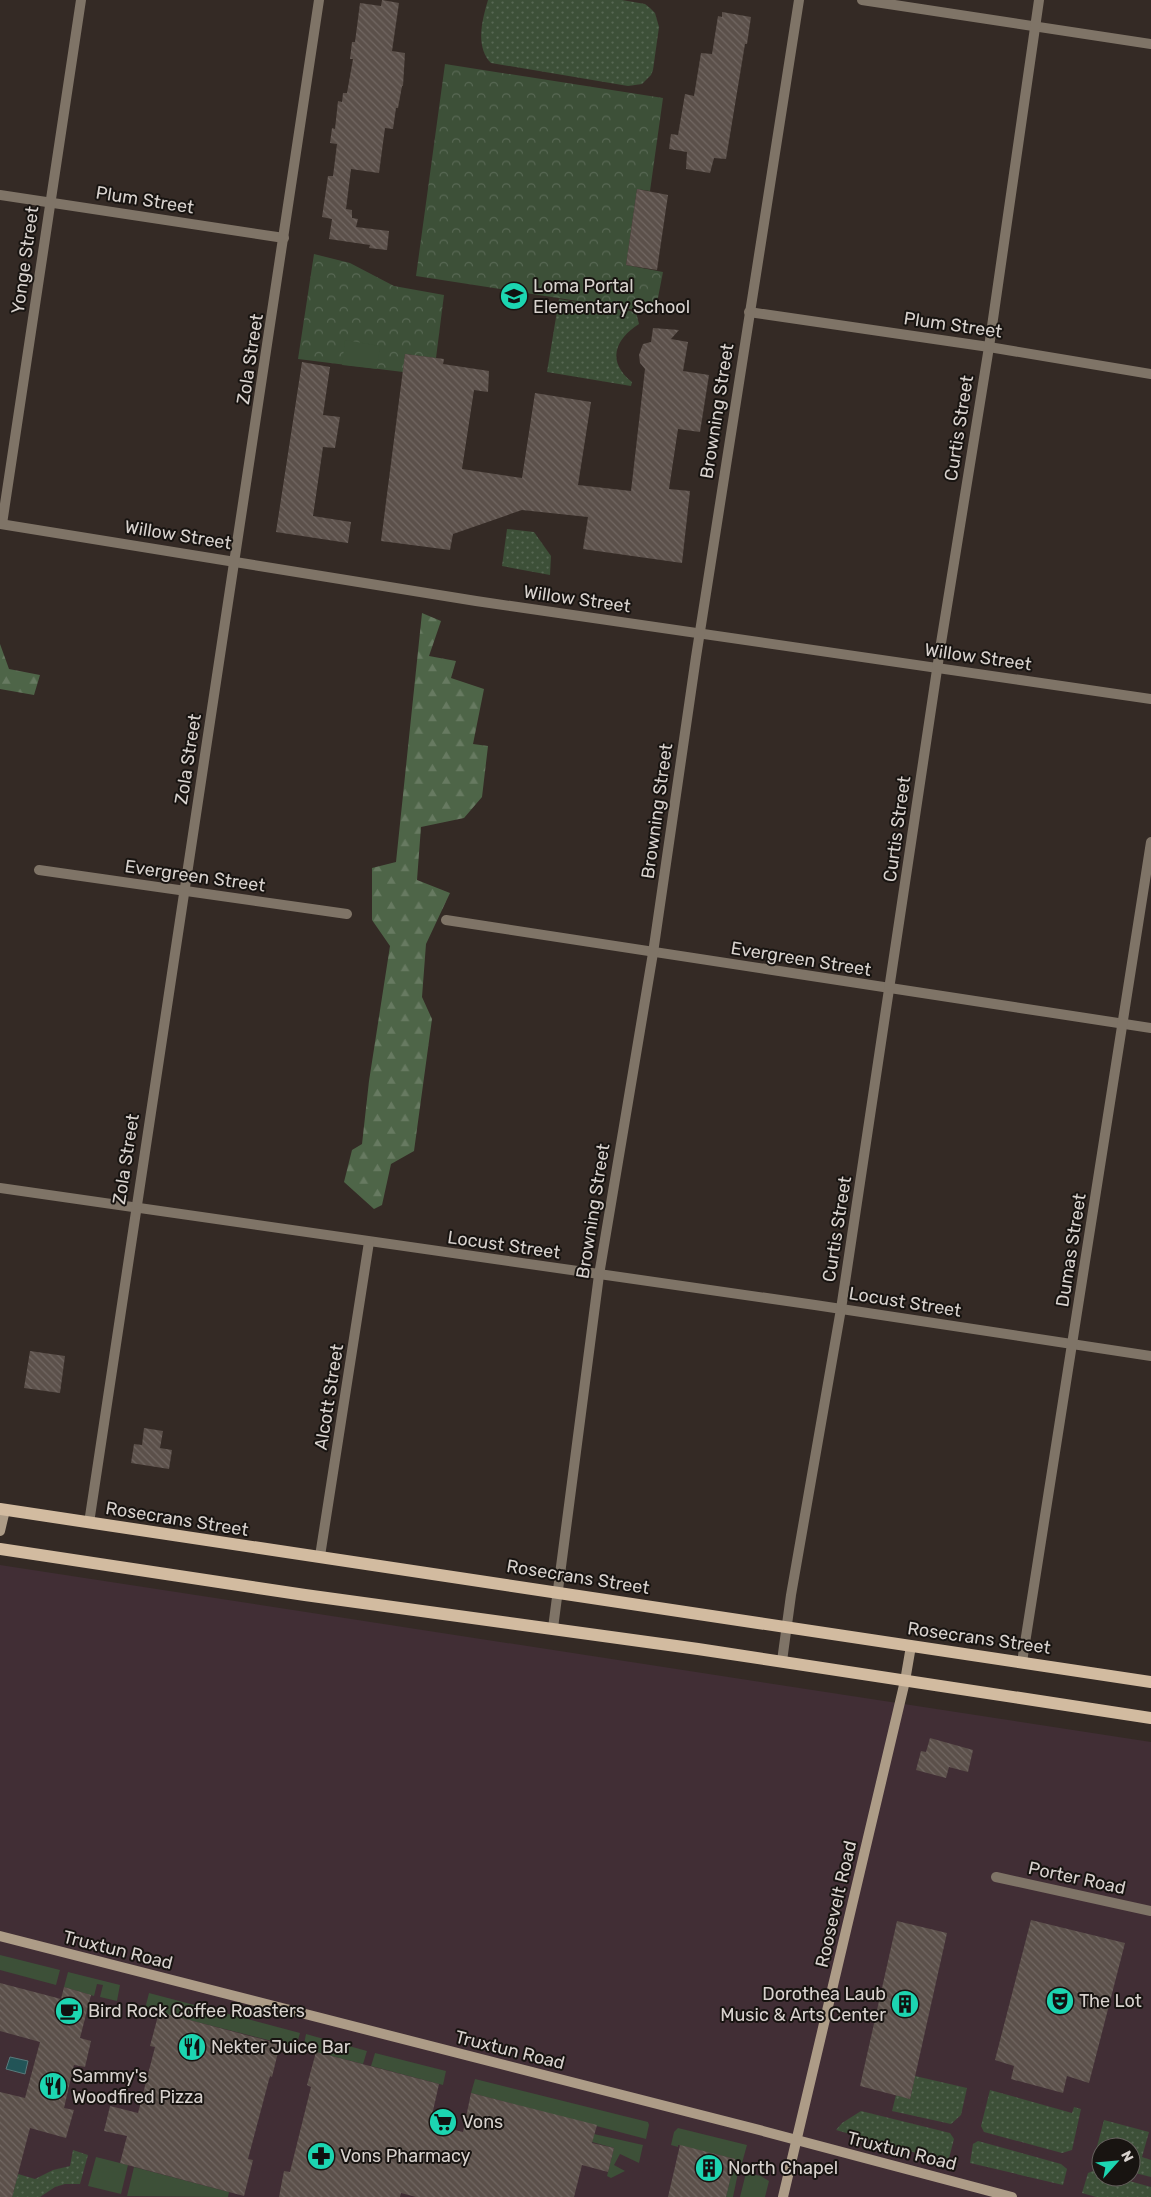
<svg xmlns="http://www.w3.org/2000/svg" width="1151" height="2197" viewBox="0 0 1151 2197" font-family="Rubik,sans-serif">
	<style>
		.commercial { fill: #412e35; fill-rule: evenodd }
		.grass { fill: url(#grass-dots) }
		.forest { fill: url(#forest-firs) }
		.park { fill: url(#park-crowns) }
		.garden { fill: #3d5038 }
		.water { fill: #225457; stroke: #597a7b }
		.building { fill: url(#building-back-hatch) }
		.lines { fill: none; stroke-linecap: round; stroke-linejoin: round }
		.street { stroke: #7f7467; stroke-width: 10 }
		.secondary { stroke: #ad9c87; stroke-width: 10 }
		.primary { stroke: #d2bba0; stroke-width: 12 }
		.labels { text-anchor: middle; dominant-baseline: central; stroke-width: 4; stroke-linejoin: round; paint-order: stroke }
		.street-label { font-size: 18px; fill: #d8d2ce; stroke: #181411 }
		.poi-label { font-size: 18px; fill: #d8d2ce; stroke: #181411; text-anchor: start }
	</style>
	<defs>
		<pattern id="grass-dots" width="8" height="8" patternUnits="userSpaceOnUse" patternTransform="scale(1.25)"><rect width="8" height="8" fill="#3d5038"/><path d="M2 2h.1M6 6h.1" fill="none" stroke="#586854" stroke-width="1.8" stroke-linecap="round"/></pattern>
		<pattern id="forest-firs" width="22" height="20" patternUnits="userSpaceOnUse" patternTransform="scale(1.25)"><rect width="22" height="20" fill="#4e6548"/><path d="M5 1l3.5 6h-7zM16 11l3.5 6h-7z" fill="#677a61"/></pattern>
		<pattern id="park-crowns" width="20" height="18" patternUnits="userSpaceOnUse" patternTransform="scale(1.25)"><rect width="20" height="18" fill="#3d5038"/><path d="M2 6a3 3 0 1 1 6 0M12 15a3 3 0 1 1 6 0" fill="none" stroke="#586854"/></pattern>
		<pattern id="building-back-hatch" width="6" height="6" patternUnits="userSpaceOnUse" patternTransform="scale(1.25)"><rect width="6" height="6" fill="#5b504a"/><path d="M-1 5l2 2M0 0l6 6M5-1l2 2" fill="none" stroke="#726863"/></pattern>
	</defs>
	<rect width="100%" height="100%" fill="#342a25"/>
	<!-- commercial -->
	<path class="commercial" d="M0 1565 1151 1742V2197H0ZM1101 2147H1131V2177H1101Z"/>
	<!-- grass -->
	<g class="grass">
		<path d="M488 0H622L645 4 650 8 655 13 659 27 653 70 651 75 642 84 628 86 491 63C475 47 482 20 488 0Z"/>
		<path d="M559 299 636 312 639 324C614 340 607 362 632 382L631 386 547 372Z"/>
		<path d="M507 529 534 532 551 556 550 575 502 566Z"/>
		<path d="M915 2076 967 2088 961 2115 951 2124 892 2111 896 2095 910 2099Z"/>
		<path d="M990 2090 1072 2113 1074 2107 1081 2109 1072 2150 1062 2153 984 2132 981 2126Z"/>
		<path d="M861 2111 950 2133 954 2139 948 2162 836 2130 842 2123Z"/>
		<path d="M1104 2120 1149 2132 1142 2157 1151 2160V2177L1131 2172V2147H1101V2164L1099 2163 1095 2154Z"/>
		<path d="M978 2141 1061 2164 1067 2169 1063 2185 970 2163 973 2144Z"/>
		<path d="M73 2150 88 2155 80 2184H65L55 2187 40 2197H12L18 2174 35 2179 53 2170 70 2166Z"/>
		<path d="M1093 2171 1101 2173V2177H1115L1151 2187V2197H1096L1082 2193 1088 2173Z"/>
	</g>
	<!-- forest -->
	<g class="forest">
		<path d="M422 613 441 621 429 656 456 661 451 678 484 689 473 744 488 746 482 797 464 818 421 827 417 880 450 893 426 944 422 997 432 1019 414 1151 391 1164 382 1205 374 1209 344 1182 352 1150 362 1144 369 1081 390 946 372 920V868L396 862Z"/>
		<path d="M0 644 9 669 40 675 34 695 0 689Z"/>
	</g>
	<!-- park -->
	<g class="park">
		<path d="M445 64 663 98 650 191 637 189 626 265 663 272 655 313 416 276Z"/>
		<path d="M314 254 350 263 394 286 444 295 436 358 405 354 403 372 298 359Z"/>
	</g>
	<!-- garden -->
	<g class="garden">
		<path d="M345 340 380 346 377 369 342 365Z"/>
		<path d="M0 1955 60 1970 56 1985 0 1970Z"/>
		<path d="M68 1972 120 1985 117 2001 100 1997 103 1985 97 1984 94 1996 64 1987Z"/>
		<path d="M149 1993 300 2033 296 2047 145 2009Z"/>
		<path d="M306 2034 367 2051 363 2064 303 2049Z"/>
		<path d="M375 2053 446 2071 443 2085 371 2066Z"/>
		<path d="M475 2079 648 2122 649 2125 646 2139 471 2093Z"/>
		<path d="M678 2128 747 2145 742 2163 735 2161V2159L678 2145V2147L671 2145 674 2132Z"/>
		<path d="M594 2134 643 2145 639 2163 620 2154 614 2165 625 2171 611 2178 607 2176 614 2148 592 2142Z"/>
		<path d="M96 2157 128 2165 121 2194 88 2186Z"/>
		<path d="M134 2167 229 2192 228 2197 127 2196Z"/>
		<path d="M732 2171 738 2173 733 2197H726Z"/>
		<path d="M746 2173 761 2176 769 2181 765 2197H740Z"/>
	</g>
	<!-- water -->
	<path class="water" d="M10 2057 28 2061 25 2074 6 2069Z"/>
	<!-- building -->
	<g class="building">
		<path d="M382 0 399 3 392 51 405 53 403 86H402L398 108H396L393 129 385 128 379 173 351 169 346 209 352 210V218L358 219 356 227 389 231 387 250 369 248 370 245 329 239 332 219 322 217 328 176H333L337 144 330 143 332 128 335 129 338 101 342 102 343 93H347L353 59H350L352 42H355L360 3 381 6Z"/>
		<path d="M722 12 751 17 747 44H745L726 159 714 158 710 173 686 169 687 152 669 149 671 134 678 135 685 94 694 96 701 53 712 54 718 16 722 17Z"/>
		<path d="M637 189 668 195 657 270 626 265Z"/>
		<path d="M653 328 679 330 671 339 688 342 683 371 709 375 700 432 678 429 669 489 690 491 682 563 583 549 588 517 522 510 453 534 450 550 381 541 405 354 444 359 443 364 489 371 488 392 474 390 462 469 522 478 535 393 591 402 578 485 631 491 645 369 640 363 639 355 643 344 651 342Z"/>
		<path d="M302 362 330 367 323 415 340 417 335 448 323 447 313 516 351 522 348 543 276 532Z"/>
		<path d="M30 1351 65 1356 60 1393 24 1388Z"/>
		<path d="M144 1428 163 1431 160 1448 172 1450 169 1469 131 1463 134 1444 142 1445Z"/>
		<path d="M930 1738 973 1750 968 1772 949 1767 946 1778 916 1770 921 1751 926 1752Z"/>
		<path d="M1031 1920 1125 1943 1089 2083 1067 2076 1063 2093 1011 2079 1014 2066 995 2060Z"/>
		<path d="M897 1921 947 1933 910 2099 860 2086Z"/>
		<path d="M0 1983 61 1999 64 1987 91 1995 80 2038 91 2041 85 2067 74 2065 64 2108 74 2110 66 2138 30 2128 12 2197H0V2092L25 2098 40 2042 0 2031Z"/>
		<path d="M159 2012 280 2044 272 2077 270 2076 248 2159 253 2160 244 2196 120 2163 127 2136 104 2131 110 2106 138 2113 155 2047 150 2046Z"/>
		<path d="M316 2052 439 2084 430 2124 463 2132 471 2093 597 2125 592 2143 614 2148 608 2172 582 2165 574 2197H416L401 2193 400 2197H279L284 2171 290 2172 311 2087 307 2085Z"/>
		<path d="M680 2145 735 2159 726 2197H668Z"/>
	</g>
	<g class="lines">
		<!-- street -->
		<g class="street">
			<path d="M862 0 1151 44"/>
			<path d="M0 195 284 238"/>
			<path d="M749 312 989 347 1151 374"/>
			<path d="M0 524 476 601 1151 699"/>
			<path d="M2 524 81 0"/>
			<path d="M39 870 347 914"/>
			<path d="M446 920 1151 1028"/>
			<path d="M0 1188 815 1305 1151 1356"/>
			<path d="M89 1523 319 0"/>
			<path d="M320 1556 369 1242"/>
			<path d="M553 1628 599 1275 653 953 696 657 799 0"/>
			<path d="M782 1661 791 1595 841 1309 941 643 989 347 1039 0"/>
			<path d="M1022 1662 1151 842"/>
			<path d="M996 1877 1151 1911"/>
		</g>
		<!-- secondary -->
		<g class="secondary">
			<path d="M0 1531 5 1510"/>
			<path d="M0 1936 763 2131 1012 2197"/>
			<path d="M783 2197 905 1681 911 1646"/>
		</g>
		<!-- primary -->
		<g class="primary">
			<path d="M0 1509 1151 1682"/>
			<path d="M0 1549 305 1595 698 1649 1151 1718"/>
		</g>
	</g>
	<!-- icons -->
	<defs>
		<symbol id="school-disc" viewBox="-11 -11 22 22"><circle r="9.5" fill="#1cd5b1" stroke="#181411"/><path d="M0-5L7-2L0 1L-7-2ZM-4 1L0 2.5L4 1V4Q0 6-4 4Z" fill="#111"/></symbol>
		<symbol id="theatre-disc" viewBox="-11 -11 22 22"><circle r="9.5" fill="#1cd5b1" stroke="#181411"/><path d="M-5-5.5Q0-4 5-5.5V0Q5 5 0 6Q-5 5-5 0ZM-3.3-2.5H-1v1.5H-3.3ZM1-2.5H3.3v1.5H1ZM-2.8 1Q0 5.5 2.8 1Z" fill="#111"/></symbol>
		<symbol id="building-disc" viewBox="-11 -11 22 22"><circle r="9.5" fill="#1cd5b1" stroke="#181411"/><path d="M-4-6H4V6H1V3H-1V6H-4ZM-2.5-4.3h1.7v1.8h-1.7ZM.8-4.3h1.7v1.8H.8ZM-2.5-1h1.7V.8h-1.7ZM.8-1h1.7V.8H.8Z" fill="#111"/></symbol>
		<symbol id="cafe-disc" viewBox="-11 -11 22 22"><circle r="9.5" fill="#1cd5b1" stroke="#181411"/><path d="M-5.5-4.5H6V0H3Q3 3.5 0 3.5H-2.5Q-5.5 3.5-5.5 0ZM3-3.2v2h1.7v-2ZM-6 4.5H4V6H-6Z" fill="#111"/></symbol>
		<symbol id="restaurant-disc" viewBox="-11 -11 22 22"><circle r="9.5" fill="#1cd5b1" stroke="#181411"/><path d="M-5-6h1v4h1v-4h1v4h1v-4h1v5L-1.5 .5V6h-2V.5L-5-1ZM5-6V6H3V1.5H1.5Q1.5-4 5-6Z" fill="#111"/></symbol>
		<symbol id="supermarket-disc" viewBox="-11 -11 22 22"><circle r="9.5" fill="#1cd5b1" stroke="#181411"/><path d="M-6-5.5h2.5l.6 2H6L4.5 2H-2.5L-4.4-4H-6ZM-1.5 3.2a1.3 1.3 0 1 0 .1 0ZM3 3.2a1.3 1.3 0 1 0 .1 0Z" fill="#111"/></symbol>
		<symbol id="pharmacy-disc" viewBox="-11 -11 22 22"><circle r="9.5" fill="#1cd5b1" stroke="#181411"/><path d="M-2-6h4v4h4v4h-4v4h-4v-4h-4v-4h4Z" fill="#111"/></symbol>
	</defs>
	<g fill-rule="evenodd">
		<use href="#school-disc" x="498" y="280" width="32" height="32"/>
		<use href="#theatre-disc" x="1044" y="1985" width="32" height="32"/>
		<use href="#building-disc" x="889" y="1988" width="32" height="32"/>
		<use href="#cafe-disc" x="53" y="1995" width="32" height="32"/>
		<use href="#restaurant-disc" x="176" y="2031" width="32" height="32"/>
		<use href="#restaurant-disc" x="37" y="2070" width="32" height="32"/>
		<use href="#supermarket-disc" x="427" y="2106" width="32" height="32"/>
		<use href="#pharmacy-disc" x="305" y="2140" width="32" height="32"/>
		<use href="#building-disc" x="693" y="2152" width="32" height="32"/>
	</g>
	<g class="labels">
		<!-- street labels -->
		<g class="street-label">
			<text transform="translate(145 200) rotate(9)">Plum Street</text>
			<text transform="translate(25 260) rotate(-82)">Yonge Street</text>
			<text transform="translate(953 325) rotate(8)">Plum Street</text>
			<text transform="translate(250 359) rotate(-81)">Zola Street</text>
			<text transform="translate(717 411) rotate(-81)">Browning Street</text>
			<text transform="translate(959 428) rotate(-81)">Curtis Street</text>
			<text transform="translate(178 535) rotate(9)">Willow Street</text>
			<text transform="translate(577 599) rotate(8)">Willow Street</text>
			<text transform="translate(978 657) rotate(8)">Willow Street</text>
			<text transform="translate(188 759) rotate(-81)">Zola Street</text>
			<text transform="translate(657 811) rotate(-82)">Browning Street</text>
			<text transform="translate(897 829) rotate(-82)">Curtis Street</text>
			<text transform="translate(195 876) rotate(8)">Evergreen Street</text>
			<text transform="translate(801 959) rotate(9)">Evergreen Street</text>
			<text transform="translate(126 1159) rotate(-81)">Zola Street</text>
			<text transform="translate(593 1211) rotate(-81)">Browning Street</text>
			<text transform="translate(837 1229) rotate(-81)">Curtis Street</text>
			<text transform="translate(504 1245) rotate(8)">Locust Street</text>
			<text transform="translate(1071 1250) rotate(-81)">Dumas Street</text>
			<text transform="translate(905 1302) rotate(9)">Locust Street</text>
			<text transform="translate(329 1397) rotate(-81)">Alcott Street</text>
			<text transform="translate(177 1519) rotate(9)">Rosecrans Street</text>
			<text transform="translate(578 1577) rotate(9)">Rosecrans Street</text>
			<text transform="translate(979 1638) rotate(8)">Rosecrans Street</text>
			<text transform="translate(1077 1878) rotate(12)">Porter Road</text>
			<text transform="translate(836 1904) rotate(-77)">Roosevelt Road</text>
			<text transform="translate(118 1950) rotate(14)">Truxtun Road</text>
			<text transform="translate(510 2050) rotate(14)">Truxtun Road</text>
			<text transform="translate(902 2151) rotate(14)">Truxtun Road</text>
		</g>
		<!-- poi labels -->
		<g class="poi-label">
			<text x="533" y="286">Loma Portal<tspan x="533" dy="21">Elementary School</tspan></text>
			<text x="886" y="1994" text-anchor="end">Dorothea Laub<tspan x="886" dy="21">Music &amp; Arts Center</tspan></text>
			<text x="1079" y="2001">The Lot</text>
			<text x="88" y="2011">Bird Rock Coffee Roasters</text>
			<text x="211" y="2047">Nekter Juice Bar</text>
			<text x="72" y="2076">Sammy's<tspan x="72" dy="21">Woodfired Pizza</tspan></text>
			<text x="462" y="2122">Vons</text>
			<text x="340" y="2156">Vons Pharmacy</text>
			<text x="728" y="2168">North Chapel</text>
		</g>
	</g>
	<!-- north arrow -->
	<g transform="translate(1116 2162) rotate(63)"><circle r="24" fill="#181411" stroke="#65605d"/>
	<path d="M0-4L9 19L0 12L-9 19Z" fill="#1cd5b1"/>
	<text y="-8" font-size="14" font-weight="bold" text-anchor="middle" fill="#d8d2ce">N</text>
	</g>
</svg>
